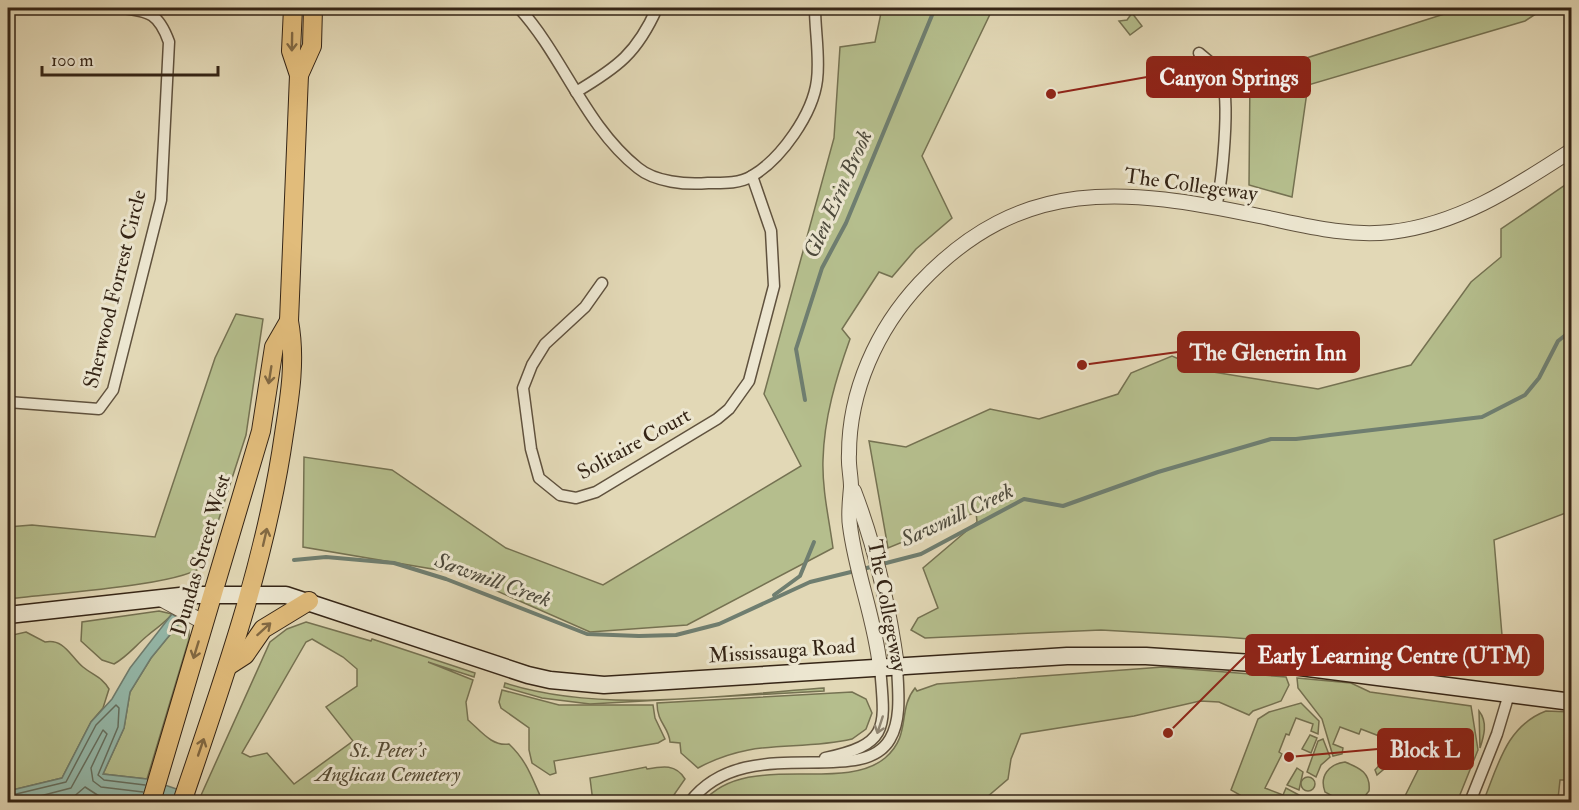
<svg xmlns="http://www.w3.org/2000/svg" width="1579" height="810" viewBox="0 0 1579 810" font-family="'IM FELL Double Pica',serif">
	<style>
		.green { fill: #b5be8d; stroke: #757252; stroke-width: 1.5; fill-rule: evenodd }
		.water { fill: #95baac; stroke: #6f7e70; stroke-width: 1.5 }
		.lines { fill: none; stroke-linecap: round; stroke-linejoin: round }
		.shore { stroke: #657061; stroke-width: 1.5 }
		.stream { stroke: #6f7e70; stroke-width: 4 }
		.minor-casing { stroke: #60523e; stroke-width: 13 }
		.tertiary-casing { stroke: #60523e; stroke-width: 16 }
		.secondary-casing { stroke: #352516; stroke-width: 19 }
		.primary-casing { stroke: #352516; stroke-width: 20 }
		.minor { stroke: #ece6d0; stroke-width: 10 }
		.tertiary { stroke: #ece6d0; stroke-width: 14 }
		.secondary { stroke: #ece6d0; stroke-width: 16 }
		.primary { stroke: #e1bc7b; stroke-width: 18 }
		.oneway { stroke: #826943 }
		.oneway2 { stroke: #908673 }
		.labels { text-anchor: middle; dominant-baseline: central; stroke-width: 6; stroke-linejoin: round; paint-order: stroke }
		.street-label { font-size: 21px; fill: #352516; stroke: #ece6d0 }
		.park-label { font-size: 21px; font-style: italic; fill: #554b34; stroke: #ece6d0 }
		.water-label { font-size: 22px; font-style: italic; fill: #4d4a3c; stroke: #ece6d0 }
		.leader { fill: none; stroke: #8f2418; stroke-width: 2 }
		.callout-dot { fill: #8f2418; stroke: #ece6d0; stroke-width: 2 }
		.callout { fill: #8f2418; stroke: #8f2418; stroke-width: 2 }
		.callout-label { font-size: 22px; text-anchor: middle; font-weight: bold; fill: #fff }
	</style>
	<rect width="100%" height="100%" fill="#e2d8b6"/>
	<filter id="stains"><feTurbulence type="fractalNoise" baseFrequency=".00333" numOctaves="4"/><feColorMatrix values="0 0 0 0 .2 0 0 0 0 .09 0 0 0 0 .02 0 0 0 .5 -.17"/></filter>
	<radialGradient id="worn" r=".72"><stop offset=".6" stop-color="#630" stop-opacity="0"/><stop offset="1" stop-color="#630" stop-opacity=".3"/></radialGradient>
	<!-- green -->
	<g class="green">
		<path d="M882 8H993L922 156 952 218 916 249 892 277 879 272 842 329 850 339C836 378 824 418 823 460 822 489 829 519 833 548L687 625 590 632 456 573 303 547 304 457 392 470 506 548 603 585 801 466 764 394 834 138 840 47 875 42Z"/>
		<path d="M1463 8H1545L1525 21 1308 85 1292 197 1249 185 1250 76Z"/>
		<path d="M1132 13 1142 26 1130 35 1119 21 1127 20Z"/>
		<path d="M1571 181V511L1494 540 1504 659 1224 637 1101 630 925 638 911 630 918 618 938 608 923 568 977 522 976 512 888 548 869 441 906 447 990 409 1039 419 1118 394 1131 373 1172 356 1207 371 1318 389 1411 365 1471 282 1501 257V229Z"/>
		<path d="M236 314 263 319 246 435 204 565C185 586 43 594 8 599V527L32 525 155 537 215 358Z"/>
		<path d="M159 611 172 614C163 625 157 627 147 636 135 646 128 656 114 664L102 660 81 641 82 622Z"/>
		<path d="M182 620 189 630V639L147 779 103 774 124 728 130 692 151 658Z"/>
		<path d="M306 622 371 641 372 639 475 673 474 677 428 662 473 680 466 702 468 720C480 730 492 747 509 744 528 762 532 779 543 802H198L270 642 287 629ZM312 639 343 657 357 669V686L326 707 353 741 294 784 267 753 250 757 242 753 306 642Z"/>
		<path d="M26 632 45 642C64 638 71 657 83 667 94 676 102 677 109 689L103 708 91 722 62 778 8 791V636Z"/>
		<path d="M1163 667 1286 677 1289 685 1281 701 1253 711 1249 715 1219 702 1200 701 1134 716 1021 734 1011 759 1008 779 987 797 950 802H703C747 750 842 794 885 758 912 735 897 710 915 688L917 691 937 684Z"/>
		<path d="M1297 678 1351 683 1370 692 1471 706 1478 750 1457 802H1402L1422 762 1405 755 1402 761 1396 759 1377 775 1375 770 1385 759 1392 741 1361 729 1359 734 1340 727 1333 744 1343 748 1342 754 1333 756 1322 719 1298 688Z"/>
		<path d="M505 683C602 714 723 695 824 688V691L590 704 542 698 504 687Z"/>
		<path d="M502 690 559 705H653L655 718 665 739 658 743 554 761 556 773 550 775 532 763 529 750V728L501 708 499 702Z"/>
		<path d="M852 692 866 699 872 713 866 729 852 739C795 752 755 737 698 768L681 753 680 743 670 742C669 727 657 723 657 703Z"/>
		<path d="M1301 703 1319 721 1318 734 1311 731 1313 724 1296 718 1289 735 1286 734 1279 752 1282 754 1265 788 1283 795 1286 788 1299 795 1284 802 1259 798 1258 802H1252L1231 790 1258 719 1269 712Z"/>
		<path d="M1479 711C1488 722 1484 736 1480 748Z"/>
		<path d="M1546 711 1571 712V755H1567L1565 780H1560L1558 799H1553V802H1483C1498 766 1506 726 1546 711Z"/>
		<path d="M1310 735 1317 738 1311 753 1302 749Z"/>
		<path d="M1323 739 1330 757 1321 765 1316 777 1307 772 1318 741Z"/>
		<path d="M1345 762C1360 768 1371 773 1369 791L1360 802H1343L1325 792C1319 776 1329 764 1345 762Z"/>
		<path d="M646 767 647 769C663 766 676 764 685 779L669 802H593L590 778Z"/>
		<path d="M1297 768 1303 772 1299 790 1287 785Z"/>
		<circle cx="1308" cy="784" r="7"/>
	</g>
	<!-- water -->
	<path class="water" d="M172 614 182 620 151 658 130 692 124 728 103 774 147 779 215 802H8V791L62 778 91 722 112 699 130 668Z"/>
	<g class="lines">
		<!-- shore -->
		<g class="shore">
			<path d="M8 796 66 782 96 725 116 705 119 708 118 727 98 775 104 780 145 785"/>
			<path d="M17 802 71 788 103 730 107 734 91 768 93 781 101 787 143 792"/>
			<path d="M54 802 71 799 85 787 99 796 141 801"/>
		</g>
		<!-- stream -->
		<g class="stream">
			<path d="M805 400 796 349 822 268 846 223 935 8"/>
			<path d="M294 560 326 557 394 563 446 579 587 634 639 636 676 635 719 624 810 582 855 571"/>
			<path d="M863 569 921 554 1024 499 1063 506 1158 472 1271 439H1296L1482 417 1525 395 1539 378 1558 341 1572 330"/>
			<path d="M774 595 800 576 814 542"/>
		</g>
		<defs>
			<g id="minor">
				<path d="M519 8C563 56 585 126 638 168 655 182 686 185 708 183 722 183 739 184 752 176 781 159 813 114 817 80 820 57 815 31 815 8"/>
				<path d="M1199 53C1207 60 1217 66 1221 77 1231 98 1222 183 1216 207"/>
				<path d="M576 92C618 67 637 53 657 8"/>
				<path d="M602 283 585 307 545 344 532 365 523 388 531 449 539 478 560 495 576 498 596 492 717 419 729 409 749 381 774 286 771 231 752 176"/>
				<path d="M8 402 99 409 113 390 161 200 169 42C159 14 150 11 121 8"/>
				<path d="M825 758C891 744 885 727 880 667"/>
				<path d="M690 802C745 730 861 790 890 739 902 719 898 689 897 666"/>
				<path d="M1470 802 1497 734 1509 694"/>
			</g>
			<g id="tertiary">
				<path d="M854 491C875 546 889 607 897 666"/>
				<path d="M159 598 205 623"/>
				<path d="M880 667C875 619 856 574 850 526 848 514 850 500 851 487 851 476 848 465 849 454 849 391 877 329 920 283 1022 175 1126 188 1259 216 1303 225 1346 237 1391 232 1460 224 1515 187 1572 150"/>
			</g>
			<path id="secondary" d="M8 615 189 595H286L528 675 550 680 604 685 1067 656H1146L1285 665 1572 702"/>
			<g id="primary">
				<path d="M299 75 312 46 313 8"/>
				<path d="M228 666 245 655 263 629 309 601"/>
				<path d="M151 802 261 431 274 347 289 321"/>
				<path d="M182 802C223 681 266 561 284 434 290 396 296 359 289 321L299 75 291 51 293 8"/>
			</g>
		</defs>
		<!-- minor casing -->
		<use href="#minor" class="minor-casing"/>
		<!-- tertiary casing -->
		<use href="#tertiary" class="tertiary-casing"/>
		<!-- secondary casing -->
		<use href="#secondary" class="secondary-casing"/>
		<!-- primary casing -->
		<use href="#primary" class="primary-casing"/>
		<!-- minor -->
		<use href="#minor" class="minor"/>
		<!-- tertiary -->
		<use href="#tertiary" class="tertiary"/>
		<!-- secondary -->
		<use href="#secondary" class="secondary"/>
		<!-- primary -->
		<use href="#primary" class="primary"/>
	</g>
	<!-- one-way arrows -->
	<defs><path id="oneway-shaft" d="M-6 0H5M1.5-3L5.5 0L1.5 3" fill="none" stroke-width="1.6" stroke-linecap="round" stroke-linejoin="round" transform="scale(1.5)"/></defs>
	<g class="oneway">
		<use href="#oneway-shaft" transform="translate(292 42) rotate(91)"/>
		<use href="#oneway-shaft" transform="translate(270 375) rotate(99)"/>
		<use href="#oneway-shaft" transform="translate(265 537) rotate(-77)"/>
		<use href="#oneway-shaft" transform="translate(264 629) rotate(-42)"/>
		<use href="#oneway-shaft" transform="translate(196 650) rotate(107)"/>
		<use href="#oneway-shaft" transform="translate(201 747) rotate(-71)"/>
	</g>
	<use class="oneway2" href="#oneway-shaft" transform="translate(880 725) rotate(108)"/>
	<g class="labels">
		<!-- street labels -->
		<g class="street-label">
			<text transform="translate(1191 185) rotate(8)">The Collegeway</text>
			<text transform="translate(115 289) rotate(-76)">Sherwood Forrest Circle</text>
			<text transform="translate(634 444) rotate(-29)">Solitaire Court</text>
			<text transform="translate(201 555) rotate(-74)">Dundas Street West</text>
			<text transform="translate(887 606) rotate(79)">The Collegeway</text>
			<text transform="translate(782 651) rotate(-4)">Mississauga Road</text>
		</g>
		<!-- park labels -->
		<g class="park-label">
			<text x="388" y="750">St. Peter's<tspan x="388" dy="24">Anglican Cemetery</tspan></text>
		</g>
		<!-- water labels -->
		<g class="water-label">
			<text transform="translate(838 194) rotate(-66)">Glen Erin Brook</text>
			<text transform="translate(957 515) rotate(-25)">Sawmill Creek</text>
			<text transform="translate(493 580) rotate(20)">Sawmill Creek</text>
		</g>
	</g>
	<!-- callouts -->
	<path class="leader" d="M1051 94L1147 77M1082 365L1178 352M1168 733L1246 655M1289 757L1378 749"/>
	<g class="callout-dot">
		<circle cx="1051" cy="94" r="6"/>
		<circle cx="1082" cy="365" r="6"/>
		<circle cx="1168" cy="733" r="6"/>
		<circle cx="1289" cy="757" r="6"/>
	</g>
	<g class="callout">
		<rect x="1147" y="57" width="163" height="40" rx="6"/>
		<rect x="1178" y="332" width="181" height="40" rx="6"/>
		<rect x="1246" y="635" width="297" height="40" rx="6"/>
		<rect x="1378" y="729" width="95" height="40" rx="6"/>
	</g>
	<g class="callout-label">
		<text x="1229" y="85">Canyon Springs</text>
		<text x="1268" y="360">The Glenerin Inn</text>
		<text x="1394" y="663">Early Learning Centre (UTM)</text>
		<text x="1425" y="757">Block L</text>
	</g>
	<!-- margin -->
	<rect width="1579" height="810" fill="none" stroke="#e2d8b6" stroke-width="30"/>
	<rect x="9" y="9" width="1561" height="792" fill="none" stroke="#352516" stroke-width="3"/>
	<rect x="15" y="15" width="1549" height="780" fill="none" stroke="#352516" stroke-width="1.5"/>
	<!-- scale -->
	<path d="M42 66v9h176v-9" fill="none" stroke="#352516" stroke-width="3"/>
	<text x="51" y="66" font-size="18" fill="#352516" stroke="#ece6d0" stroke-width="4.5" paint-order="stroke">100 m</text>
	<rect width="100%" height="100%" filter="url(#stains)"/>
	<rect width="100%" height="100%" fill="url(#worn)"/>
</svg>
